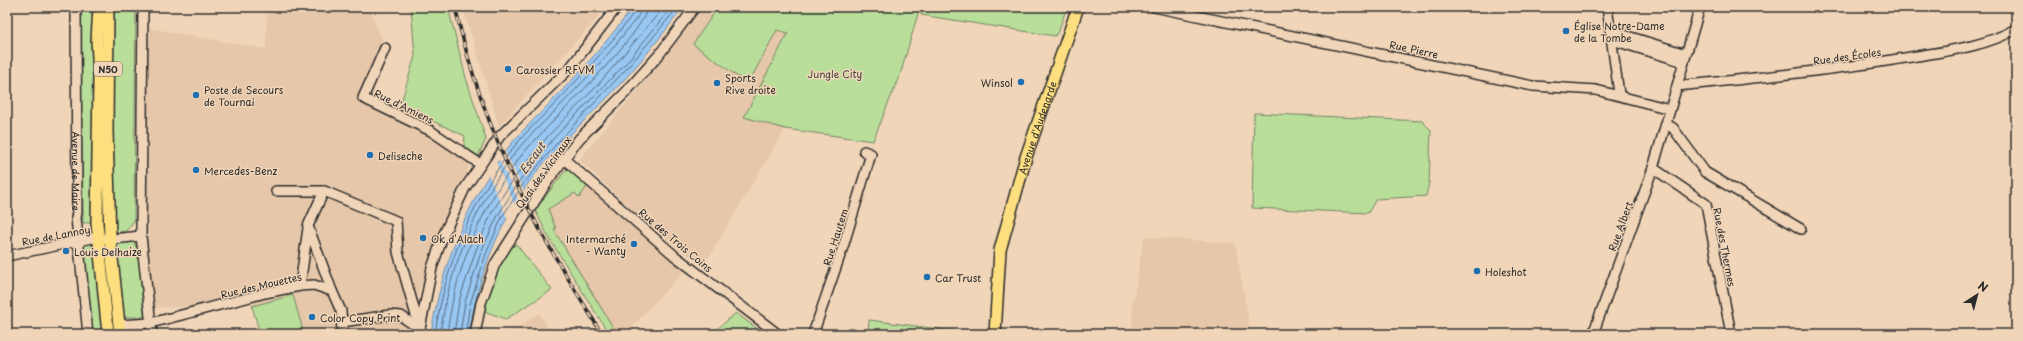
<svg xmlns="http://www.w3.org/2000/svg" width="2023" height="341" viewBox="0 0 2023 341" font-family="'Playpen Sans',sans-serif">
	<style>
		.built { fill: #e6c7a9 }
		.green { fill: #b8de9a; stroke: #728462 }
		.water { fill: #98c7f3; stroke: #6c89a3 }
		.pier { fill: #f1d5b8 }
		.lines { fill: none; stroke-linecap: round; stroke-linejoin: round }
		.shore { stroke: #57697b; stroke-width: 1 }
		.minor-casing { stroke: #2b2b2b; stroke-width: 12 }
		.major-casing { stroke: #2b2b2b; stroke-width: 14 }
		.minor { stroke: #f1d5b8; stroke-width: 9 }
		.major { stroke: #fddf80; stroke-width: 11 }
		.rail-casing { stroke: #2b2b2b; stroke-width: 3.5 }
		.rail { stroke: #f1d5b8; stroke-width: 2; stroke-dasharray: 6; stroke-linecap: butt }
		.poi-dot { fill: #1f6fb2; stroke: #f1d5b8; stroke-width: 1.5 }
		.labels { text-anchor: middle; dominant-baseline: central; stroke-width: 3; stroke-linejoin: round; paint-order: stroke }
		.shield { fill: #f1d5b8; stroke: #665e55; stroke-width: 1 }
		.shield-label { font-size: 9px; font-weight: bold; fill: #2b2b2b }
		.poi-label { font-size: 10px; fill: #2b2b2b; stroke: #f1d5b8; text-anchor: start }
		.street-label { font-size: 10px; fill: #2b2b2b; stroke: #f1d5b8 }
		.park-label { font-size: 10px; fill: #40463c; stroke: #f1d5b8 }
		.water-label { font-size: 11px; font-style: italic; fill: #3b4249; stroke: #f1d5b8 }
	</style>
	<rect width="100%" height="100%" fill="#f1d5b8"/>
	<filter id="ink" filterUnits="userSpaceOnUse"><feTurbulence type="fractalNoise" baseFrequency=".025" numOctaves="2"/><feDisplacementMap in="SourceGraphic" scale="8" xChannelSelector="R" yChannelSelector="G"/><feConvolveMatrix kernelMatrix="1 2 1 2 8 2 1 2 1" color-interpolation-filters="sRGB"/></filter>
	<g filter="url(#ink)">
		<!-- built -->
		<g class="built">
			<path d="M267 7H369L384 45 363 98 472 158 419 291 415 334H260L251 303 153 308 144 236 147 28 266 49Z"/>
			<path d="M463 7H607L499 126Z"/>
			<path d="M699 7H920L744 117 785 129 711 254 701 264 652 228 579 160 665 57Z"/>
			<path d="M566 168H570L598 192 685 270 625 334H614L537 205 560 170Z"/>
			<path d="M1144 237 1235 243 1251 334H1152L1151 331 1132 329 1133 301Z"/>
			<path d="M539 313 552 334H510Z"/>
		</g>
		<!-- green -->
		<g class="green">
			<path d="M80 7H95L93 223H83Z"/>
			<path d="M114 7H136L134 221 126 231 117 232 112 228Z"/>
			<path d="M411 7H448L466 78 486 139 478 156 464 147 465 136 400 106 415 56Z"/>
			<path d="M718 7H920L901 72 873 141 785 129 744 117 788 33 777 30 748 84 693 44Z"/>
			<path d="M923 7H1067L1059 30 1055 36 921 15Z"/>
			<path d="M1254 113 1422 121 1431 130 1429 183 1426 196 1376 199 1368 213 1252 208Z"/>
			<path d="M572 170 588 185 579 198 575 193 548 209 556 229 554 230 617 334H609L549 238 535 210 565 171Z"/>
			<path d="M133 241 137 248 145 311V314L142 317H124L122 314 114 247 117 243Z"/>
			<path d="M90 242 95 250 104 334H90L81 243Z"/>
			<path d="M516 244 552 290 506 319 484 311C491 286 495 261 516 244Z"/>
			<path d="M293 295 304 334H260L252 306Z"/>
			<path d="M736 313 763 333 762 334H711Z"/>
			<path d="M869 320 955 331V334H868Z"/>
		</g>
		<!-- water -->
		<path class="water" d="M633 7H683C660 39 634 70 607 98 579 126 550 153 527 185 496 230 477 281 469 334H431C441 268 465 206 504 153 518 134 536 118 552 101 581 71 608 41 633 7Z"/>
		<!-- pier -->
		<g class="pier">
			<path d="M504 149 525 193 519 202 498 158Z"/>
			<path d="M496 162 516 207 508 220 488 174Z"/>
		</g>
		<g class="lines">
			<!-- shore -->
			<g class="shore">
				<path d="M435 334C446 261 475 191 524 135 534 124 544 115 554 105 583 74 611 44 635 11L636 7"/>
				<path d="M440 334C449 270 473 211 511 158 524 140 541 125 557 109 581 84 606 58 627 30 632 23 641 16 641 7"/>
				<path d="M447 334C455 271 479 212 517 161 538 132 646 35 647 7"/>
				<path d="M454 334 459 301 476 250 492 212 515 177 548 136 597 86 664 7"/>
				<path d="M460 334 465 302 481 252 498 215 520 180 553 139 627 62 672 7"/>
				<path d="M465 334 470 304 486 254 502 217 524 183 557 143 630 65 678 7"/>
			</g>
			<defs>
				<g id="minor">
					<path id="s1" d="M76 7 77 212 76 218 88 334"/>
					<path d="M143 7 141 236 152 334"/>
					<path d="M1154 7 1533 86 1596 90 1670 109"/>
					<path d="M1607 7 1619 94"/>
					<path d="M1611 31 1686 54"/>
					<path d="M1612 40 1684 62"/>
					<path d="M385 48 363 98 431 131 480 164"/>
					<path d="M1677 86C1756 78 1834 70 1911 57 1947 51 1984 47 2016 29"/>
					<path d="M1666 124 1673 128 1705 172 1801 229"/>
					<path d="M564 159 675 256 778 334"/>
					<path d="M1653 168 1706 204 1731 334"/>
					<path d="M276 191H324L396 221 398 252 419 326"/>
					<path d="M324 191 308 226 332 291"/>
					<path d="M7 256 93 238 113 239 141 236"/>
					<path d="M300 286 308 228"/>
					<path d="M342 322 390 315 401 316 420 329"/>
					<path d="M119 325 151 323 265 293 300 286 314 285 332 291 341 311 342 334"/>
					<path d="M410 334 420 329"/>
					<path d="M419 334 432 268 443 236 465 188 500 136 570 68 617 7"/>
					<path d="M475 334 481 303 495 264 549 179 579 139 625 93 658 56 695 7"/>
					<path d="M813 334 843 247 871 154 864 151"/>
					<path d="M1593 334 1653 168 1700 7"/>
				</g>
				<g id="major">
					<path d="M99 7 97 40 99 76 97 223 108 334"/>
					<path d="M108 7 107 131 110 239 120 334"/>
					<path id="s2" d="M995 334 1000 250 1026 157 1078 7"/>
				</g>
			</defs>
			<!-- minor casing -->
			<use href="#minor" class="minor-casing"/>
			<!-- major casing -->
			<use href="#major" class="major-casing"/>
			<!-- minor -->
			<use href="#minor" class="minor"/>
			<!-- major -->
			<use href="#major" class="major"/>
			<defs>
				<path id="rail" d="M455 7C470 72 492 136 522 195 545 243 574 288 602 334"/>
			</defs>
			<!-- rail casing -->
			<use href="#rail" class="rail-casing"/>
			<!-- rail -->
			<use href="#rail" class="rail"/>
		</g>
	</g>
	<!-- markers -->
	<g class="poi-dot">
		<circle cx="1566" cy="31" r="4"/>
		<circle cx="508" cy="69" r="4"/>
		<circle cx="1021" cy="82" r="4"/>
		<circle cx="717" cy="83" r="4"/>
		<circle cx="196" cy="95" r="4"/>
		<circle cx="370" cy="155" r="4"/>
		<circle cx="196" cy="170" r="4"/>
		<circle cx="423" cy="238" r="4"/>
		<circle cx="634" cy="244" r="4"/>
		<circle cx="66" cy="251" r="4"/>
		<circle cx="1477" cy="271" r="4"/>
		<circle cx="927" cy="277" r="4"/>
		<circle cx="312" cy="317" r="4"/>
	</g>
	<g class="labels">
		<!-- shield labels -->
		<rect class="shield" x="94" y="62" width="28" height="14" rx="3"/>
		<g class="shield-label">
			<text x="108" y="69">N50</text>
		</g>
		<!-- poi labels -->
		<g class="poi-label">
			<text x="1574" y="25">Église Notre-Dame<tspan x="1574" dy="12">de la Tombe</tspan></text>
			<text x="516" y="69">Carossier RFVM</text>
			<text x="725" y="77">Sports<tspan x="725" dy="12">Rive droite</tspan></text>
			<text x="1013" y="82" text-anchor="end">Winsol</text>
			<text x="204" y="89">Poste de Secours<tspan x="204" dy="12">de Tournai</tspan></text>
			<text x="378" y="155">Deliseche</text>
			<text x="204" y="170">Mercedes-Benz</text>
			<text x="431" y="238">Ok d'Alach</text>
			<text x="626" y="238" text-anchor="end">Intermarché<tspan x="626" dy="12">- Wanty</tspan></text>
			<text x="74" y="251">Louis Delhaize</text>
			<text x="1485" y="271">Holeshot</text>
			<text x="935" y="277">Car Trust</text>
			<text x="320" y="317">Color Copy Print</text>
		</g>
		<!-- street labels -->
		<g class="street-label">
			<text transform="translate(1414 49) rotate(12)">Rue Pierre</text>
			<text transform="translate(1847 56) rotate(-8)">Rue des Écoles</text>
			<text transform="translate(404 106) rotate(26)">Rue d'Amiens</text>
			<text stroke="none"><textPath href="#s2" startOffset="212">Avenue d'Audenarde</textPath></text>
			<text stroke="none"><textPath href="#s1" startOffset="164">Avenue de Maire</textPath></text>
			<text transform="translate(543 172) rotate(-54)">Quai des Vicinaux</text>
			<text transform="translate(1620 226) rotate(-70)">Rue Albert</text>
			<text transform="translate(56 235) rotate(-11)">Rue de Lannoy</text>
			<text transform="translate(835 237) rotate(-72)">Rue Hautem</text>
			<text transform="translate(676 240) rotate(40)">Rue des Trois Coins</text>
			<text transform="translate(1725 247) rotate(79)">Rue des Thermes</text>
			<text transform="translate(261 285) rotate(-13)">Rue des Mouettes</text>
		</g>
		<!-- park labels -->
		<g class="park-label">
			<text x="835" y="73">Jungle City</text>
		</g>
		<!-- water labels -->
		<g class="water-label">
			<text transform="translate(532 158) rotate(-55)">Escaut</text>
		</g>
	</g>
	<!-- margin -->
	<rect width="2023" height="341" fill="none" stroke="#f1d5b8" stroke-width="24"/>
	<rect x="12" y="12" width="1999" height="317" fill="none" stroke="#2b2b2b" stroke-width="1.5" filter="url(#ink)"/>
	<!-- north arrow -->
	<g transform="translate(1977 295) rotate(36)" stroke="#f1d5b8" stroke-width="3" paint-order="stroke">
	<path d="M0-3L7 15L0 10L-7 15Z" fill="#2b2b2b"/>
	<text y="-6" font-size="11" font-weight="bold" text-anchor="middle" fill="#2b2b2b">N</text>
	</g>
</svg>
